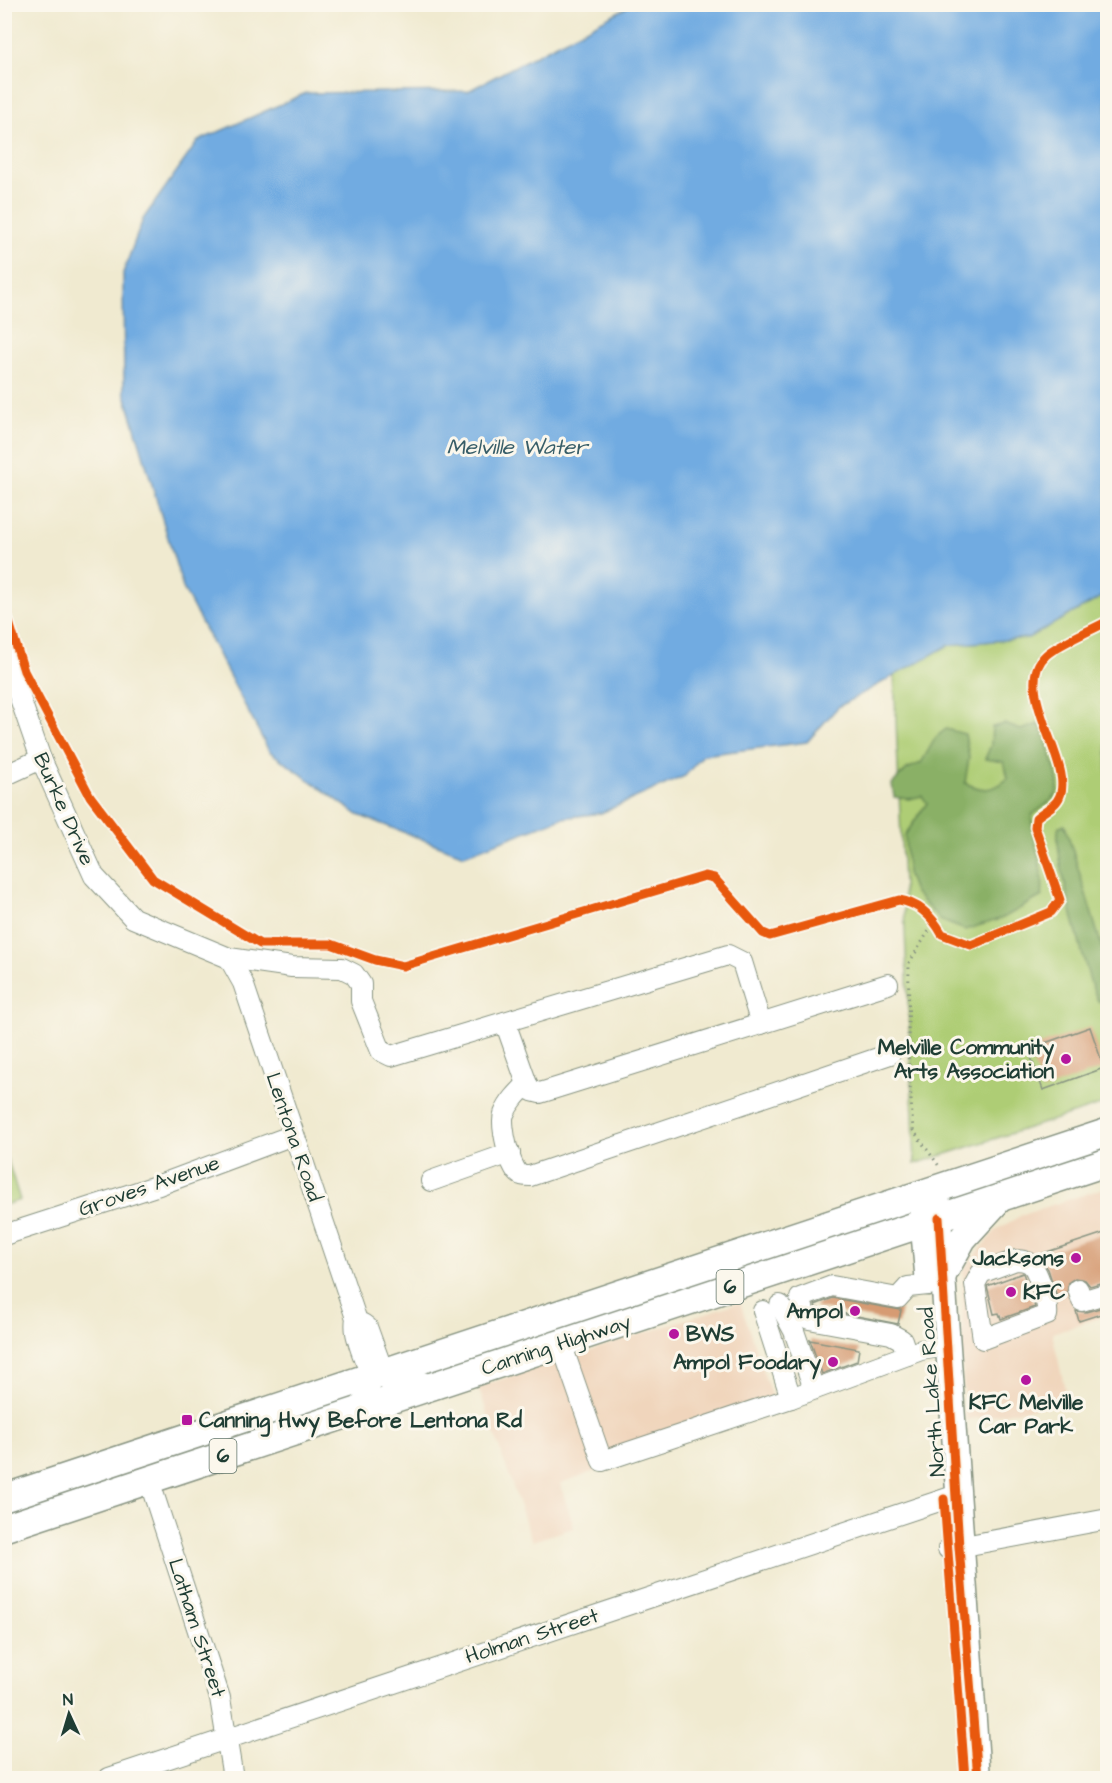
<svg xmlns="http://www.w3.org/2000/svg" width="1112" height="1783" viewBox="0 0 1112 1783" font-family="'Architects Daughter',sans-serif">
	<style>
		.built { fill: #f0d5bc }
		.green { fill: #aecd74; stroke: #668554; stroke-width: 1.5 }
		.forest { fill: #8ab066; stroke: #54764d; stroke-width: 1.5 }
		.water { fill: #71abe1; stroke: #48748a; stroke-width: 1.5 }
		.building { fill: #d69b73 }
		.lines { fill: none; stroke-linecap: round; stroke-linejoin: round }
		.minor-casing { stroke: #889482; stroke-width: 22 }
		.major-casing { stroke: #889482; stroke-width: 27 }
		.highway-casing { stroke: #889482; stroke-width: 30 }
		.path { stroke: #889482; stroke-width: 3; stroke-dasharray: 1.5 4.5; stroke-linecap: butt }
		.minor { stroke: #fff; stroke-width: 20 }
		.major { stroke: #fff; stroke-width: 24 }
		.highway { stroke: #fff; stroke-width: 27 }
		.cycleway-casing { stroke: #fbf7ec; stroke-width: 13 }
		.cycleway { stroke: #e8590c; stroke-width: 9 }
		.poi-dot { fill: #b5179e; stroke: #fbf7ec; stroke-width: 2 }
		.labels { text-anchor: middle; dominant-baseline: central; stroke-width: 6; stroke-linejoin: round; paint-order: stroke }
		.shield { fill: #fbf7ec; stroke: #61756b; stroke-width: 1.5 }
		.shield-label { font-size: 20px; font-weight: bold; fill: #1f3d34 }
		.street-label { font-size: 21px; fill: #1f3d34; stroke: #fbf7ec }
		.poi-label { font-size: 21px; font-weight: bold; fill: #1f3d34; stroke: #fbf7ec; text-anchor: end }
		.water-label { font-size: 22px; font-style: italic; fill: #385e68; stroke: #fbf7ec }
	</style>
	<rect width="100%" height="100%" fill="#fbf7ec"/>
	<filter id="ink" filterUnits="userSpaceOnUse"><feTurbulence type="fractalNoise" baseFrequency=".0167" numOctaves="2"/><feDisplacementMap in="SourceGraphic" scale="12" xChannelSelector="R" yChannelSelector="G"/><feConvolveMatrix kernelMatrix="1 2 1 2 8 2 1 2 1" color-interpolation-filters="sRGB"/></filter>
	<filter id="wash" filterUnits="userSpaceOnUse"><feTurbulence type="fractalNoise" baseFrequency=".008" numOctaves="4" result="noise"/><feDisplacementMap in="SourceGraphic" scale="24" xChannelSelector="R" yChannelSelector="G"/><feGaussianBlur stdDeviation="1.35" result="paint"/><feColorMatrix in="noise" values="0 0 0 0 0 0 0 0 0 0 0 0 0 0 0 0 0 1.4 0 .05"/><feComposite in="paint" operator="in"/></filter>
	<g filter="url(#wash)">
		<rect width="100%" height="100%" fill="#f0ead0"/>
		<!-- built -->
		<g class="built">
			<path d="M1107 1187V1315L1052 1333 1068 1402 966 1420 962 1360 963 1270 996 1230 1022 1215Z"/>
			<path d="M740 1302 776 1410 560 1483 574 1528 532 1541 478 1387Z"/>
		</g>
		<!-- green -->
		<g class="green">
			<path d="M1107 594V1103L915 1164 894 674 949 645 1028 638Z"/>
			<path d="M5 1152 20 1200 5 1205H4Z"/>
		</g>
		<!-- forest -->
		<g class="forest">
			<path d="M1004 724 1021 730 1039 724C1045 737 1062 780 1057 793 1053 801 1040 809 1032 815 1031 843 1046 868 1042 896L1003 918 965 930 940 920 914 892 907 873 905 835 927 803 922 796 909 799 894 797 892 784 907 769 921 763 936 737 946 729 965 734 969 757 965 783C983 791 993 792 1008 778L1004 762 985 759 991 745 992 727Z"/>
			<path d="M1065 825 1107 964V1001H1098L1091 984C1083 956 1051 848 1059 826Z"/>
		</g>
		<!-- water -->
		<path class="water" d="M631 5H1107V594L1028 638 949 645 838 707 807 742 703 755 685 776 601 813 562 818 464 855 358 815 269 751 183 588 124 391 123 273 143 219 198 141 306 93 468 91Z"/>
		<g id="blocks">
			<!-- building -->
			<g class="building">
				<path d="M1090 1027 1104 1068 1043 1090 1028 1049Z"/>
				<path d="M1107 1232V1281L1090 1286 1085 1280 1075 1278 1069 1282 1067 1293 1057 1297 1048 1269 1038 1255Z"/>
				<path d="M1023 1273 1035 1307 1001 1319 999 1313 994 1314 987 1286Z"/>
				<path d="M833 1298 901 1310 898 1324 816 1308 815 1305Z"/>
				<path d="M1107 1306V1312L1079 1321 1076 1311 1086 1312Z"/>
				<path d="M810 1340 859 1349 857 1361 822 1374Z"/>
			</g>
		</g>
	</g>
	<g filter="url(#ink)">
		<use href="#blocks" fill-opacity="0" stroke="#889482" stroke-width="1.5"/>
		<g class="lines">
			<defs>
				<g id="minor">
					<path d="M4 652 41 759 94 876 133 918 229 958 292 967 342 968 354 974 361 984V1001L381 1051 391 1056 728 955 742 962 761 1024"/>
					<path d="M4 776 41 759"/>
					<path d="M229 958 243 983 356 1318C354 1330 357 1338 361 1350 372 1385 394 1383 426 1383"/>
					<path d="M505 1022 527 1084 532 1091 540 1093 888 984"/>
					<path d="M527 1084C518 1093 509 1102 504 1114 500 1124 510 1171 521 1175 522 1176 530 1176 530 1176L890 1054"/>
					<path d="M431 1181 510 1153"/>
					<path d="M4 1235 159 1185 293 1135"/>
					<path d="M1016 1260C1021 1260 1027 1261 1031 1264 1038 1271 1049 1306 1047 1315L983 1339 975 1284 981 1273Z"/>
					<path d="M1078 1289 1082 1301 1108 1293"/>
					<path d="M780 1305 794 1331 814 1389"/>
					<path d="M763 1311 791 1398"/>
					<path d="M561 1343 602 1461 791 1398 921 1350 934 1348"/>
					<path d="M907 1355 902 1340 891 1334 809 1319 806 1317 800 1298 832 1286 898 1298 908 1287 928 1285"/>
					<path d="M356 1411 364 1400 380 1363 367 1327 363 1324"/>
					<path d="M149 1480 220 1698 233 1778"/>
					<path d="M948 1549 1108 1519"/>
					<path d="M109 1778 957 1495"/>
				</g>
				<g id="major">
					<path d="M937 1189 978 1778"/>
					<path d="M921 1207 928 1283"/>
				</g>
				<g id="highway">
					<path d="M943 1274 963 1238 997 1201"/>
					<path d="M4 1498 1108 1132"/>
					<path d="M4 1528 1108 1162"/>
				</g>
			</defs>
			<!-- minor casing -->
			<use href="#minor" class="minor-casing"/>
			<!-- major casing -->
			<use href="#major" class="major-casing"/>
			<!-- highway casing -->
			<use href="#highway" class="highway-casing"/>
			<!-- path -->
			<path class="path" d="M935 921 909 963 908 1053 913 1130 939 1166"/>
			<!-- minor -->
			<use href="#minor" class="minor"/>
			<!-- major -->
			<use href="#major" class="major"/>
			<!-- highway -->
			<use href="#highway" class="highway"/>
			<defs>
				<g id="cycleway">
					<path d="M4 606 24 671 90 796 153 879 260 944H331L375 960 403 966 705 876 714 878 763 933 770 936 899 900C919 903 932 916 942 934L971 945 1051 912 1060 900 1035 827 1036 818C1042 812 1053 807 1057 801 1081 770 1008 690 1046 655 1058 644 1092 630 1108 621"/>
					<path d="M939 1218 959 1547 978 1778"/>
					<path d="M944 1499 965 1778"/>
				</g>
			</defs>
			<!-- cycleway casing -->
			<use href="#cycleway" class="cycleway-casing"/>
			<!-- cycleway -->
			<use href="#cycleway" class="cycleway"/>
		</g>
	</g>
	<!-- markers -->
	<g class="poi-dot">
		<circle cx="1066" cy="1059" r="6"/>
		<circle cx="1076" cy="1258" r="6"/>
		<circle cx="1011" cy="1292" r="6"/>
		<circle cx="855" cy="1311" r="6"/>
		<circle cx="674" cy="1334" r="6"/>
		<circle cx="833" cy="1362" r="6"/>
		<circle cx="1026" cy="1380" r="6"/>
		<rect x="181" y="1414" width="12" height="12" rx="3"/>
	</g>
	<g class="labels">
		<!-- shield labels -->
		<g class="shield">
			<rect x="716.5" y="1270" width="27" height="34" rx="4.5"/>
			<rect x="209.5" y="1439" width="27" height="34" rx="4.5"/>
		</g>
		<g class="shield-label">
			<text x="730" y="1287">6</text>
			<text x="223" y="1456">6</text>
		</g>
		<!-- street labels -->
		<g class="street-label">
			<text transform="translate(64 809) rotate(66)">Burke Drive</text>
			<text transform="translate(294 1137) rotate(71)">Lentona Road</text>
			<text transform="translate(149 1186) rotate(-19)">Groves Avenue</text>
			<text transform="translate(556 1345) rotate(-18)">Canning Highway</text>
			<text transform="translate(932 1392) rotate(-94)">North Lake Road</text>
			<text transform="translate(197 1628) rotate(72)">Latham Street</text>
			<text transform="translate(532 1636) rotate(-18)">Holman Street</text>
		</g>
		<!-- poi labels -->
		<g class="poi-label">
			<text x="1054" y="1047">Melville Community<tspan x="1054" dy="24">Arts Association</tspan></text>
			<text x="1064" y="1258">Jacksons</text>
			<text x="1023" y="1292" text-anchor="start">KFC</text>
			<text x="843" y="1311">Ampol</text>
			<text x="686" y="1334" text-anchor="start">BWS</text>
			<text x="821" y="1362">Ampol Foodary</text>
			<text x="1026" y="1402" text-anchor="middle">KFC Melville<tspan x="1026" dy="24">Car Park</tspan></text>
			<text x="199" y="1420" text-anchor="start">Canning Hwy Before Lentona Rd</text>
		</g>
		<!-- water labels -->
		<g class="water-label">
			<text x="517" y="447">Melville Water</text>
		</g>
	</g>
	<!-- margin -->
	<rect width="1112" height="1783" fill="none" stroke="#fbf7ec" stroke-width="24"/>
	<!-- north arrow -->
	<g transform="translate(69 1714) rotate(356)" stroke="#fbf7ec" stroke-width="4.5" paint-order="stroke">
	<path d="M0-4.5L10 22L0 15L-10 22Z" fill="#1f3d34"/>
	<text y="-9" font-size="16" font-weight="bold" text-anchor="middle" fill="#1f3d34">N</text>
	</g>
</svg>
